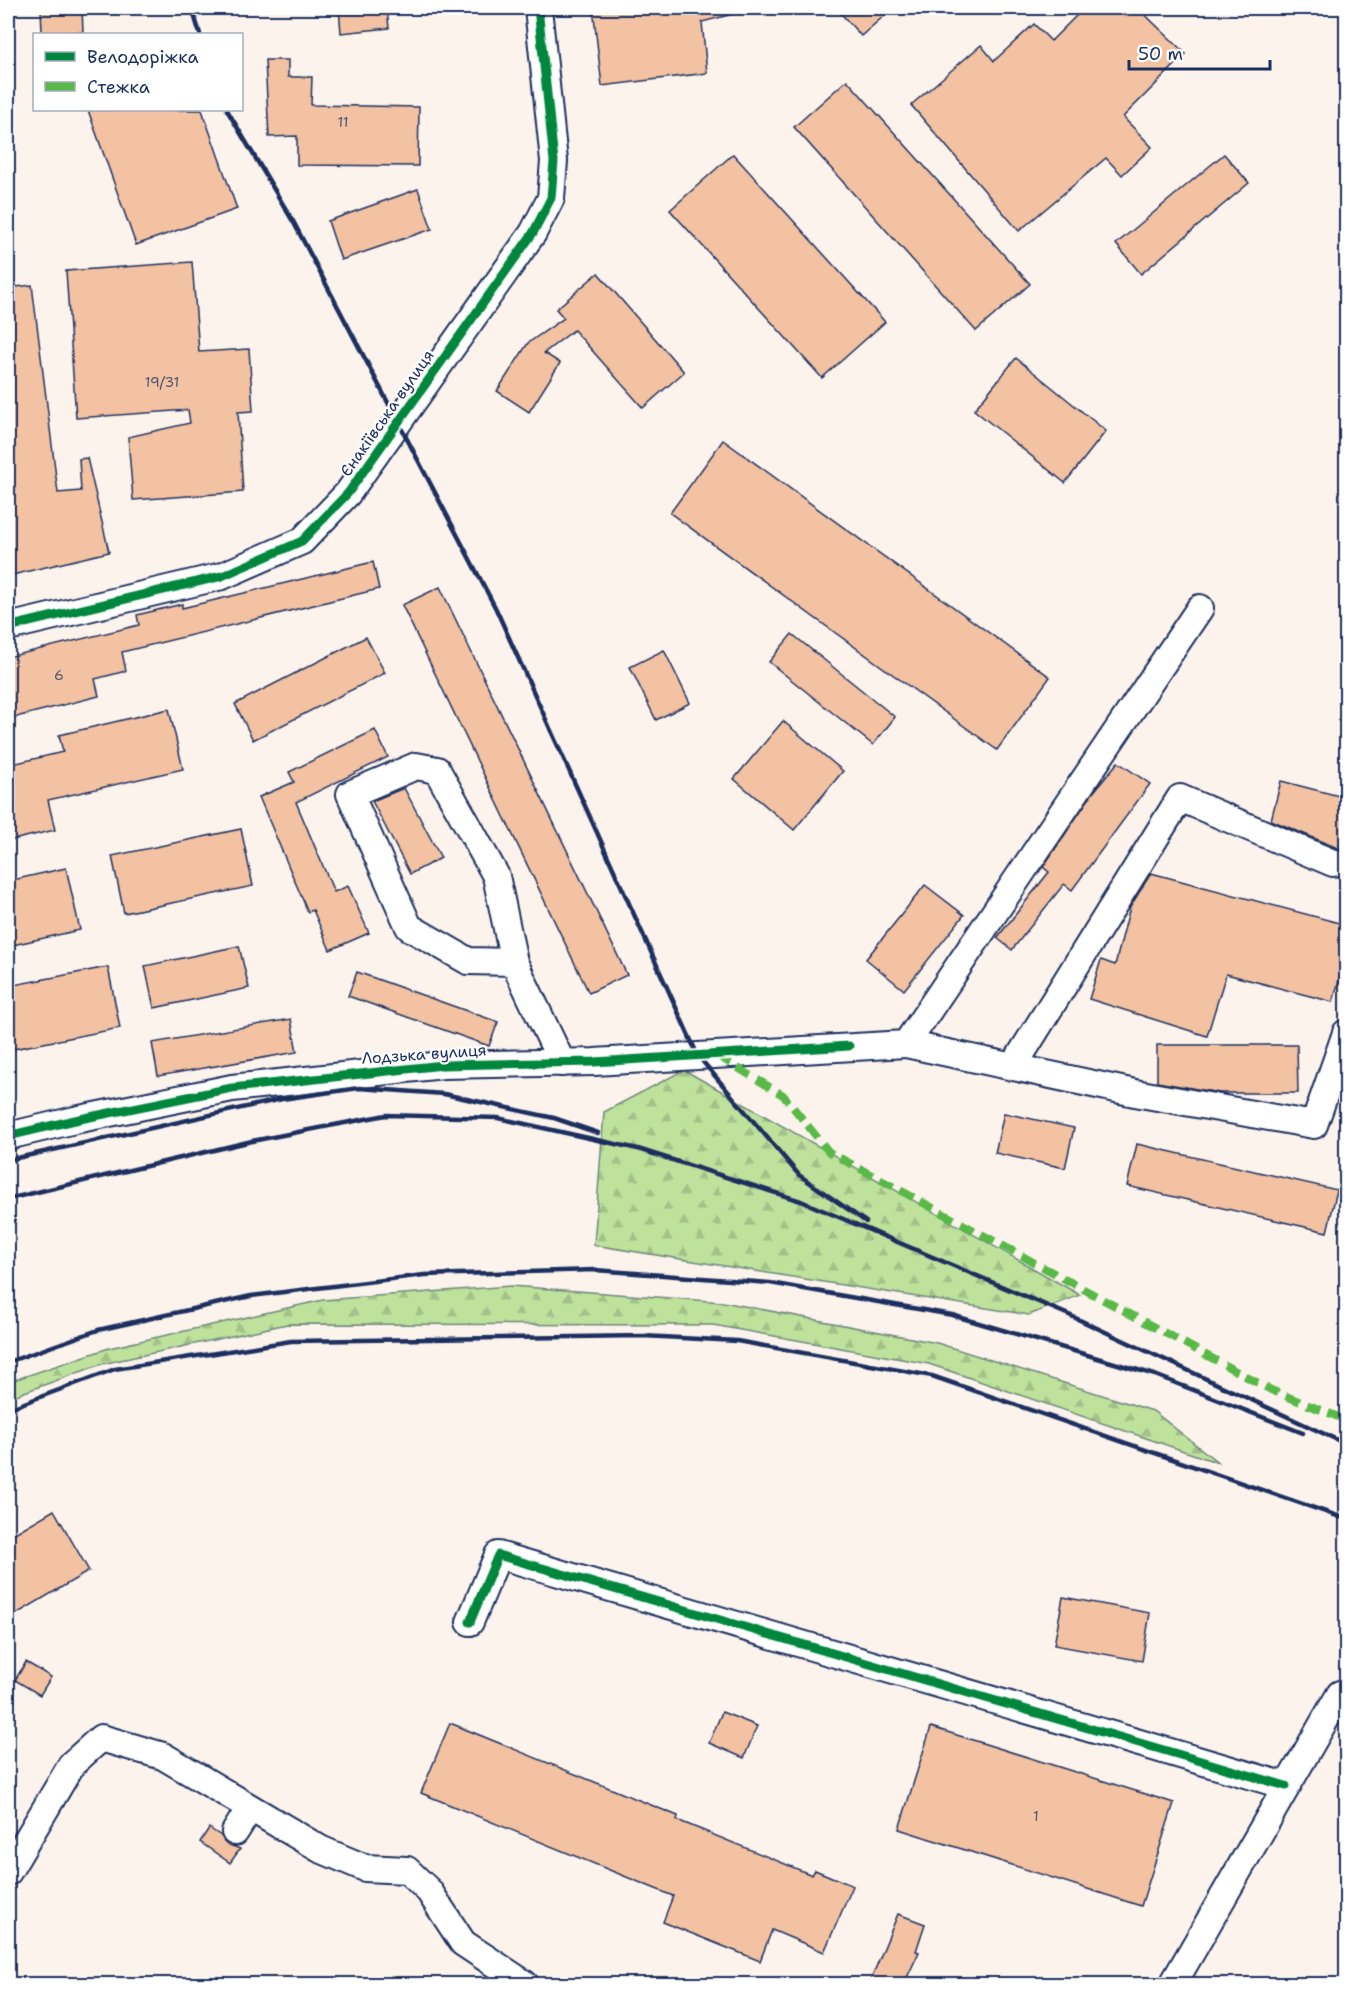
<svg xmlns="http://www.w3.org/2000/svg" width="1354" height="1992" viewBox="0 0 1354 1992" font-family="'Shantell Sans',sans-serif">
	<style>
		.forest { fill: url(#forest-firs); stroke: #6c887c; stroke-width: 1.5 }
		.building { fill: #f2c2a2; stroke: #1b2f5e; stroke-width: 1.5 }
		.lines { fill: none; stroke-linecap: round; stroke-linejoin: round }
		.minor-casing { stroke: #1b2f5e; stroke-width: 30 }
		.minor { stroke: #fff; stroke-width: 26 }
		.rail { stroke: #1b2f5e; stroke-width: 4.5 }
		.quiet { stroke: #58b947; stroke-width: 8; stroke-dasharray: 15 8; stroke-linecap: butt }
		.cycleway-casing { stroke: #fff; stroke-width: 13 }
		.cycleway { stroke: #00873e; stroke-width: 9 }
		.labels { text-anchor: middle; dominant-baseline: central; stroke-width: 4.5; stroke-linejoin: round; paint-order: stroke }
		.number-label { font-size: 14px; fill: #51546f }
		.street-label { font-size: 16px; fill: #1b2f5e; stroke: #fff }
	</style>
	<defs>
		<pattern id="forest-firs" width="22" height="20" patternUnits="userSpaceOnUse" patternTransform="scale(1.5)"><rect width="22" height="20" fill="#bee19b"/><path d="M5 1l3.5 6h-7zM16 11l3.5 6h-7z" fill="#a3c188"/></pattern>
	</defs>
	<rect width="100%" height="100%" fill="#fcf3ec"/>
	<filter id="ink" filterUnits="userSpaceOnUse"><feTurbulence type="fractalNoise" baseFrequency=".0167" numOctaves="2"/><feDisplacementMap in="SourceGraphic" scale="12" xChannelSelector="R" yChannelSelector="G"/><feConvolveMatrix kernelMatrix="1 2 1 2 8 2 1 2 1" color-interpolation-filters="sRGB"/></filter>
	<g filter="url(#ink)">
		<!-- forest -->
		<g class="forest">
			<path d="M684 1070 1080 1295 1029 1315 594 1245 604 1112Z"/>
			<path d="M511 1286 723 1302 937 1343 1153 1411 1219 1463 929 1364 713 1325 287 1324 102 1364 8 1398V1382L109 1348 323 1300Z"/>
		</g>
		<!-- building -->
		<g class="building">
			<path d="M41 8H82L83 32 42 33Z"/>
			<path d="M339 8H387L389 28 341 33Z"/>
			<path d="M593 8H736L737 13 702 22 707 73 602 86Z"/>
			<path d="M836 8H893L861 36Z"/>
			<path d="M1084 8H1138L1186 54 1123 117 1152 147 1122 175 1106 158 1019 231 911 105 981 45 994 61 1034 24 1051 41Z"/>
			<path d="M265 60H288V77H312L311 105 419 107 418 166 297 165V136L269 137Z"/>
			<path d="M847 80 1030 284 976 331 794 127Z"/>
			<path d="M88 110H202L237 209 136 245Z"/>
			<path d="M733 154 885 322 822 378 670 210Z"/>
			<path d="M1224 154 1249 183 1141 274 1116 244Z"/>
			<path d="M418 189 432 229 341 260 328 221Z"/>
			<path d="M192 262 199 352 249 349 253 411 238 412 243 492 133 500 128 437 190 423 188 410 76 418 66 271Z"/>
			<path d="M598 273 684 372 643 408 574 330 544 353 560 363 529 412 497 391 528 343 564 318 556 309Z"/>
			<path d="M32 285 58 493 81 491 79 459 87 458 109 552 8 576V288Z"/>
			<path d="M1016 358 1106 431 1065 483 974 410Z"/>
			<path d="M723 440 1050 677 997 750 670 513Z"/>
			<path d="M373 562 379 589 122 652 126 671 95 679 99 696 8 719V657L139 625 137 615 182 604V608Z"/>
			<path d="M440 587 627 975 589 993 402 605Z"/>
			<path d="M792 634 895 717 873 745 769 662Z"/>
			<path d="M366 637 385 673 253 740 235 704Z"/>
			<path d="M664 650 690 703 656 720 630 667Z"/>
			<path d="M169 709 183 769 48 800 55 830 8 841V765L63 752 59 735Z"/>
			<path d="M783 721 843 771 794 830 734 779Z"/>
			<path d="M375 730 388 757 296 802 334 892 348 886 369 933 330 950 313 910 308 912 259 797 294 782 289 772Z"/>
			<path d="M1118 762 1150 784 1072 890 1064 884 1012 950 997 938 1049 872 1043 867 1092 794Z"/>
			<path d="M1281 781 1347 798V852L1271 820Z"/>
			<path d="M404 788 441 858 410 874 372 801Z"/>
			<path d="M241 829 253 886 124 913 112 856Z"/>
			<path d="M66 868 80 930 8 946V881Z"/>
			<path d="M1151 873 1347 925V951L1333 1002 1226 974 1207 1036 1089 999 1101 960 1115 965 1130 907Z"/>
			<path d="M925 885 964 915 904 990 866 959Z"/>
			<path d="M239 946 249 988 154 1008 145 966Z"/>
			<path d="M108 967 120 1028 8 1050V986Z"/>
			<path d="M357 972 498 1022 489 1046 348 996Z"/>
			<path d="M291 1019 297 1052 158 1076 152 1043Z"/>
			<path d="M1157 1045H1297L1298 1093H1220L1157 1082Z"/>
			<path d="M1004 1113 1074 1128 1065 1168 995 1153Z"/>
			<path d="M1137 1144 1337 1190 1327 1232 1127 1186Z"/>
			<path d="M54 1510 89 1571 8 1619V1537Z"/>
			<path d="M1063 1597 1150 1613 1142 1661 1054 1645Z"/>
			<path d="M26 1662 51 1677 40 1695 15 1680Z"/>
			<path d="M722 1712 757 1726 744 1758 709 1743Z"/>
			<path d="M450 1723 678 1816 677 1820 812 1875 815 1870 853 1886 824 1952 772 1930 760 1961 663 1922 673 1896 421 1793Z"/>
			<path d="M931 1727 1174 1803 1141 1906 899 1829Z"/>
			<path d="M209 1828 221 1836 227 1844 240 1849 230 1863 200 1842Z"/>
			<path d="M898 1914 925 1924 916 1951 919 1952 904 1984H869Z"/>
		</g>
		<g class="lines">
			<defs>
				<g id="minor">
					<path d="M8 627 222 576 302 541 348 493 533 233 551 198 554 161 538 8"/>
					<path d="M514 962 496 876 437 770 416 766 350 794 409 927 468 961 514 962 562 1063"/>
					<path d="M906 1044 1135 1093 1314 1125 1346 1033"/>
					<path d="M1013 1067 1180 798 1333 863"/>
					<path d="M8 1136 75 1120 232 1088 443 1065 594 1062 906 1044 1200 608"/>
					<path d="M470 1622 498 1555 1286 1786"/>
					<path d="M235 1832 250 1808"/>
					<path d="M8 1872 72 1764 101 1738 163 1756 320 1849 365 1868 407 1870 429 1891 463 1943 525 1984"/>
					<path d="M1173 1984 1340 1694 1346 1692"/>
				</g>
			</defs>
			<!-- minor casing -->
			<use href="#minor" class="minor-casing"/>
			<!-- minor -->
			<use href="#minor" class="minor"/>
			<!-- rail -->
			<g class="rail">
				<path d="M192 8 200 34"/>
				<path d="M227 110 294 223 496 609 698 1056 799 1175 866 1222"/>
				<path d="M8 1160 282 1099 359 1088 444 1094 554 1118 598 1133"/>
				<path d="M8 1199 252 1141 386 1115 498 1118 638 1149 801 1201 1069 1315 1346 1444"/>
				<path d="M8 1362 98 1330 251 1296 424 1275 595 1270 770 1283 952 1315 1155 1375 1303 1433"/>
				<path d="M8 1409 115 1369 291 1341 643 1336 737 1341 932 1376 1346 1519"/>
			</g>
			<!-- quiet -->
			<path class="quiet" d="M718 1056 783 1095 829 1152 1271 1390 1346 1420"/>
			<defs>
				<g id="cycleway">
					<path d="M8 627 222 576 302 541 348 493 533 233 551 198 554 161 538 8"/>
					<path d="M8 1136 75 1120 232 1088 443 1065 594 1062 849 1046"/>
					<path d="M470 1622 498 1555 1286 1786"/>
				</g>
			</defs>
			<!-- cycleway casing -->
			<use href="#cycleway" class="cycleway-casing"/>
			<!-- cycleway -->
			<use href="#cycleway" class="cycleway"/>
		</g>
	</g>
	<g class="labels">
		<!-- number labels -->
		<g class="number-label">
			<text x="343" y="122">11</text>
			<text x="162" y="382">19/31</text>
			<text x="59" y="675">6</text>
			<text x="1036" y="1816">1</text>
		</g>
		<!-- street labels -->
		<g class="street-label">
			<text transform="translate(387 413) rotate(-55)">Єнакіївська вулиця</text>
			<text transform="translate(424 1054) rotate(-4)">Лодзька вулиця</text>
		</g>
	</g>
	<!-- margin -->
	<rect width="1354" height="1992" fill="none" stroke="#fff" stroke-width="30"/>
	<rect x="15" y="15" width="1324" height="1962" fill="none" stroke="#1b2f5e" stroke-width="2" filter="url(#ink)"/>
	<!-- legend -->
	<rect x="33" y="33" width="210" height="78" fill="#ffffff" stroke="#a4acbf" stroke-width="1.5"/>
	<rect x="45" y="52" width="30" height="9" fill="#00873e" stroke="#a4acbf" stroke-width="1.5"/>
	<text x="87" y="63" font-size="18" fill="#1b2f5e">Велодоріжка</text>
	<rect x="45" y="82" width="30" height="9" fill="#58b947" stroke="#a4acbf" stroke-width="1.5"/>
	<text x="87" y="93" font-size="18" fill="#1b2f5e">Стежка</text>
	<!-- scale -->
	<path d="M1129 60v9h141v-9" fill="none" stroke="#1b2f5e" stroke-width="3"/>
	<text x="1138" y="60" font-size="18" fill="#1b2f5e" stroke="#ffffff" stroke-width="4.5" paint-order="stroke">50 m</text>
</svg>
